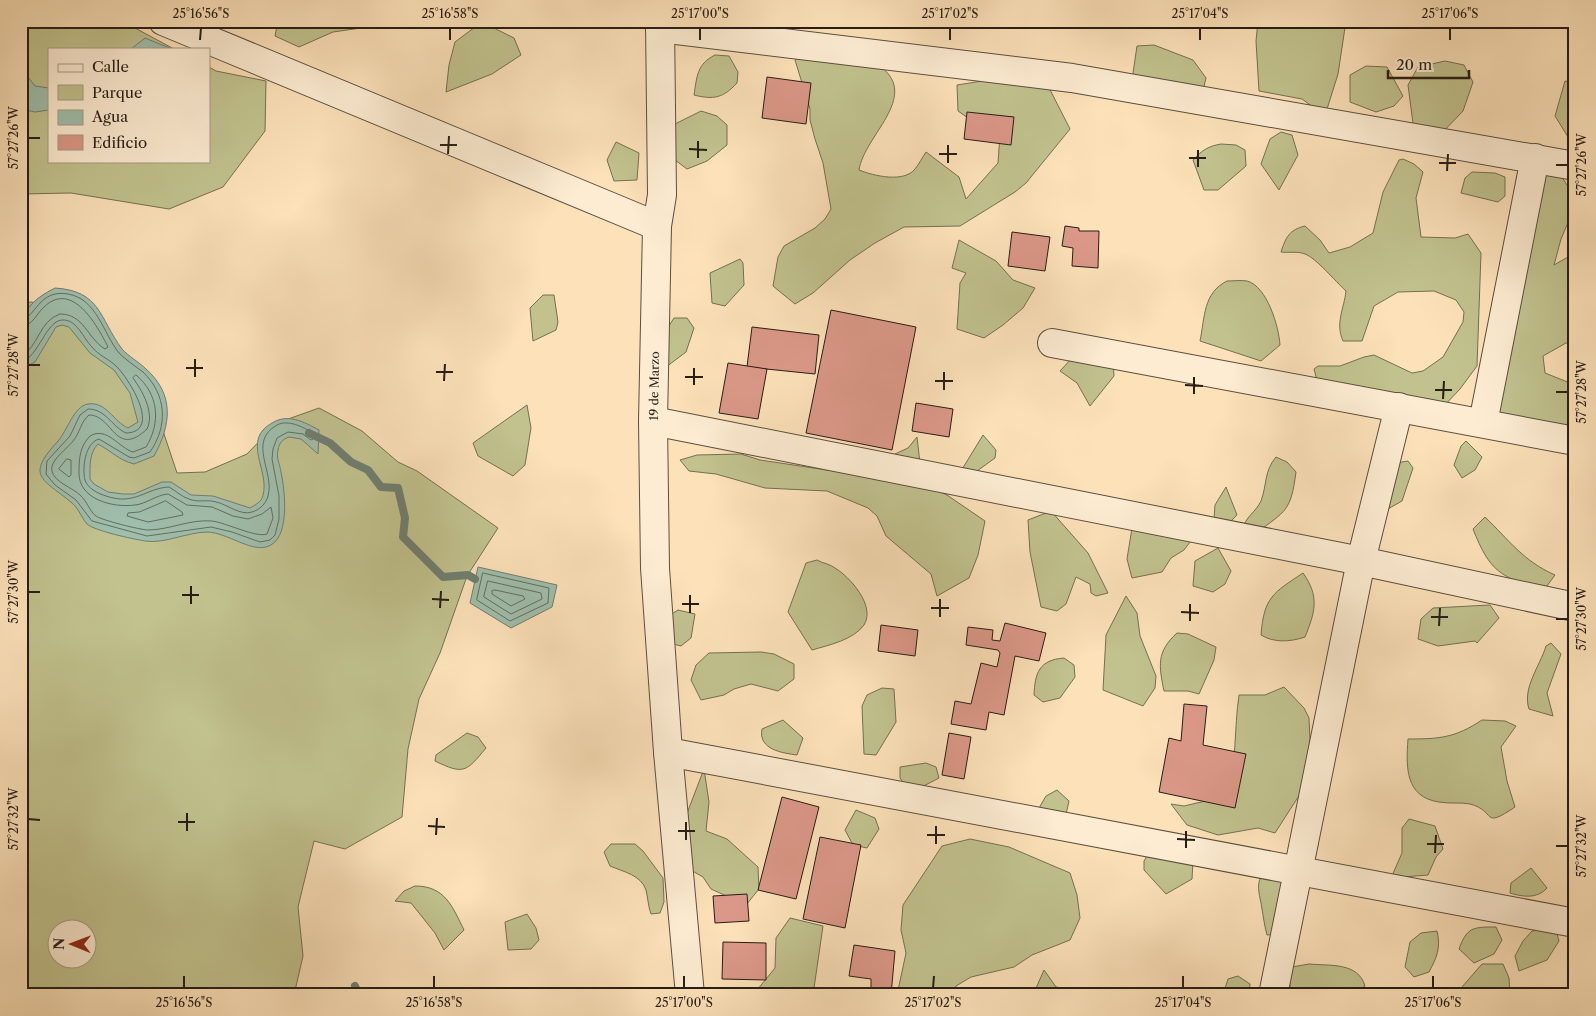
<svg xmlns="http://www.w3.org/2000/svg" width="1596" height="1016" viewBox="0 0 1596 1016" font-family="'Libre Caslon Text',serif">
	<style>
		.green { fill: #c1c28e; stroke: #747052; fill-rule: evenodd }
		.water { fill: #9fbeac; stroke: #6f7e70 }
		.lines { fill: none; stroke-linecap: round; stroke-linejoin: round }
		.shore { stroke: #636e60; stroke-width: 1 }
		.stream { stroke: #6f7e70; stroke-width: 8 }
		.building { fill: #db9888; stroke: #271d15 }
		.minor-casing { stroke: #5c4e3e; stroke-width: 30 }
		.minor { stroke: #fdecd2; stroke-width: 28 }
		.ticks { fill: none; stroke: #271d15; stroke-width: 2 }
		.labels { text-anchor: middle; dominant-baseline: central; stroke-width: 4; stroke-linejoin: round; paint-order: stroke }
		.street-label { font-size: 12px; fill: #271d15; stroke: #fdecd2 }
		.neatline { fill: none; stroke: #271d15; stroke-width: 2 }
		.ticks-label { font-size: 12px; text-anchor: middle; fill: #271d15 }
	</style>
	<rect width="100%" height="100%" fill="#fce1b9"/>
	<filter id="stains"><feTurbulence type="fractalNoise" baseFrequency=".004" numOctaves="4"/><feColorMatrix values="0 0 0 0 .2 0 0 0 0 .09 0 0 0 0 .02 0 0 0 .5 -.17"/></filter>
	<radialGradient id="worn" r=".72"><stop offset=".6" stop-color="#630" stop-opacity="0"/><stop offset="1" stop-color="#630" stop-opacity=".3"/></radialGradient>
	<!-- green -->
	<g class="green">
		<path d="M21 21H122L174 49H49V161H209V67L216 71 266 81 265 131 223 187 169 209 71 193 21 194Z"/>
		<path d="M278 21H376L361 28 333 32 299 47 275 36Z"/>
		<path d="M717 21H799L774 30Z"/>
		<path d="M1258 21H1346L1338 74 1327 109 1320 112 1302 99 1259 91 1256 41Z"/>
		<path d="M475 27H492L514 38 521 55 492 74 446 92 449 65 455 42Z"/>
		<path d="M1154 45 1193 60 1206 78 1201 99 1152 98 1133 73 1137 46Z"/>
		<path d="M715 55 729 56 738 72 737 83C723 98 714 100 694 95 697 76 697 64 715 55Z"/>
		<path d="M800 55 881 67C920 97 864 136 859 170 874 176 904 183 915 169 919 164 922 158 926 152L959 177 966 199 998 163 1000 134 968 118 958 111 957 85 1033 73 1043 76 1070 129 1026 183 1015 192 960 226 904 227 875 243 850 260 813 293 795 304 773 286 778 257 784 246 815 228 825 219 831 209 823 163 815 139 810 120V109L795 60Z"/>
		<path d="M1445 61 1464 65 1473 82 1463 111 1439 136 1414 131 1408 85 1418 67Z"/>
		<path d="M1366 66 1387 67 1403 96 1394 106 1376 112 1350 102V75Z"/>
		<path d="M1565 81 1575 83V134L1568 137 1555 116Z"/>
		<path d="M701 111 717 116 727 125V145L707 161 687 169 675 160 671 126Z"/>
		<path d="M1281 132 1292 135 1298 155 1279 190 1261 164 1270 139Z"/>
		<path d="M616 142 639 153 637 180 614 181 607 160Z"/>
		<path d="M1221 144 1236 145 1245 150 1246 166 1218 190H1204L1193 160C1202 150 1209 146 1221 144Z"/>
		<path d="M1521 153 1562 177 1575 198V206L1561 239 1554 265 1575 253V344L1566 343 1543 356 1545 373 1575 385V429L1499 433 1481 386 1512 258Z"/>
		<path d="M1403 159 1414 164 1423 172 1416 198 1421 237 1455 238 1468 234 1481 253 1477 366 1460 389 1443 407 1321 395 1314 369 1318 366H1340L1364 357 1374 355 1412 373 1423 371 1443 357 1463 322 1464 312 1456 300 1434 291 1398 292 1374 306 1362 341H1343C1335 323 1344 309 1346 291 1335 281 1316 258 1305 254 1298 251 1288 253 1281 252 1286 237 1289 230 1305 226L1320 240 1329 253 1350 247 1373 233 1383 192 1399 160Z"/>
		<path d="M1472 172 1495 173 1505 177V196L1498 202 1461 193 1465 178Z"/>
		<path d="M959 240 996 261 1013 280 1035 288 1023 308 1003 325 984 338 957 329 960 283 966 273 952 268Z"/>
		<path d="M740 259 743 263 744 285 725 306 712 303 710 273Z"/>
		<path d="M1227 281C1233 281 1241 280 1247 281 1267 286 1279 327 1280 345L1261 361 1200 341C1205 317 1203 293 1227 281Z"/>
		<path d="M543 295H554L558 322 556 330 533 341 530 308Z"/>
		<path d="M32 302 131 361 162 428 177 473 205 472 247 454 277 423 319 408 362 431 398 462 417 471 498 528 467 576 440 653 419 699 408 749 402 817 345 849 314 841 298 907 303 956 294 995H21V303ZM58 928H88V958H58Z"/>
		<path d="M674 318H687L694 328 686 352 666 367 653 351Z"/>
		<path d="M1072 358 1113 361 1114 376 1090 406 1077 383 1060 371Z"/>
		<path d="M527 405 531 428 525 465 513 476 478 456 473 443Z"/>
		<path d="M983 435 996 450 995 458 977 471H961Z"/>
		<path d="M917 437 921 472 895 454 908 448Z"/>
		<path d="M1466 441 1482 457 1475 470 1462 478 1454 465 1461 446Z"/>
		<path d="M741 454 760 460 887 479 906 477 947 495 985 521 978 555 969 578 937 596 931 574 886 536 877 516 868 508 827 491 765 488 716 474 689 471 680 460 697 455Z"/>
		<path d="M1276 457 1287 462 1296 472C1291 511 1286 511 1256 533L1242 530C1245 517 1256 512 1261 501 1267 485 1264 471 1276 457Z"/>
		<path d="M1408 461 1413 468 1402 501 1386 510 1396 463Z"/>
		<path d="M1226 487 1237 515 1226 526 1214 519 1215 505Z"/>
		<path d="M1051 511 1088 553 1108 593 1096 596 1091 593 1090 584 1076 577 1066 604 1057 611 1041 607 1030 552 1028 520Z"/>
		<path d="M1485 517C1509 540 1523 561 1555 575L1544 590C1500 577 1490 572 1473 529Z"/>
		<path d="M1133 522 1199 530 1184 550 1171 558 1162 572 1132 578 1127 559Z"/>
		<path d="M1218 548 1231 571 1225 584 1213 592 1193 586 1195 561Z"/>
		<path d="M817 560C822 563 830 564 835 568 850 577 876 606 864 625 853 640 829 645 812 650L788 612 806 563Z"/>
		<path d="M1303 573C1320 597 1315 612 1305 637 1290 642 1274 643 1261 635 1264 597 1273 593 1303 573Z"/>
		<path d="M1126 596 1137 613 1140 636 1156 676 1155 688 1143 706 1103 690 1106 635Z"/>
		<path d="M1490 605 1499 618 1477 643 1475 641 1438 646 1418 639 1421 619 1433 608Z"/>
		<path d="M678 610 695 614 691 638 681 646 669 643 662 620Z"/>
		<path d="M1177 633 1188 634 1216 647 1214 660 1199 694 1188 691H1164C1159 666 1156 652 1177 633Z"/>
		<path d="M1551 643 1561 654 1547 693 1553 716 1529 709C1522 688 1540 666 1546 646Z"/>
		<path d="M761 652 774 654 794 664V679L778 691 751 684 734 689 724 695 701 700 691 680 696 665 709 653Z"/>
		<path d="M1064 658 1074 665 1075 677 1060 698 1043 702 1034 695C1035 673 1039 660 1064 658Z"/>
		<path d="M1284 687 1304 708 1309 718 1311 763 1302 791 1275 833 1258 828 1218 835 1187 825 1171 804 1184 806 1227 796C1237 762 1234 729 1239 695H1265Z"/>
		<path d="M882 688 894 689 896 722 876 755 864 754 862 706 867 695Z"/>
		<path d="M783 720 803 738 797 755C783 753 758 750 762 729Z"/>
		<path d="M1482 720 1505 721 1516 726 1501 747 1507 781 1515 807C1481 830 1497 811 1470 804 1460 802 1450 804 1439 802 1405 797 1406 767 1408 739 1439 739 1455 738 1482 720Z"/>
		<path d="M467 733 478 737 486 748C466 772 464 775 435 761L436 755Z"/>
		<path d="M926 763 936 767 939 778 910 793 900 778V767Z"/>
		<path d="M704 769 709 802 706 831 727 839 758 867 759 889 746 905 711 889 703 877 675 861 686 816Z"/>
		<path d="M1057 790 1069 801 1065 819 1039 808 1046 796Z"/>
		<path d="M856 810 875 818 879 829 867 848 853 845 845 830Z"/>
		<path d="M1409 819 1435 826 1443 849 1436 857 1428 875 1391 878 1402 853V828Z"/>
		<path d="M970 839 1009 847 1070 873 1077 895 1080 918 1070 940 1032 955 1014 967 971 977 956 986 954 995H897L906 953 901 930 903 905 942 846Z"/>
		<path d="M611 844H635L643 851 663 878 664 902 660 913 651 914C648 906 648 898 646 890 641 875 624 872 610 866L604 852Z"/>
		<path d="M1150 851 1193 861 1192 879 1166 894 1144 870V861Z"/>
		<path d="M1281 864 1288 933 1267 935C1264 924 1263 914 1261 903 1256 881 1257 873 1281 864Z"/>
		<path d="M1531 868 1547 888C1537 899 1523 897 1510 893L1511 883Z"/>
		<path d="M415 886C445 886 452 906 464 930L444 950 435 933 411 903 395 901 404 891Z"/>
		<path d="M527 914 536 928 539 940 531 949 508 950 505 922Z"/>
		<path d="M790 918 823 926 813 995H753L775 968 776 938Z"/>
		<path d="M1496 927 1502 940 1494 954 1474 963 1459 949C1467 927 1473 927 1496 927Z"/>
		<path d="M1547 929 1556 930 1559 941 1547 960 1519 971 1515 956 1523 941 1532 931Z"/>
		<path d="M1437 931C1441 948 1437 957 1429 972L1414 977 1405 967 1410 942 1421 933Z"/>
		<path d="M1309 964C1330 966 1358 962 1365 986L1356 992C1334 990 1314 995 1291 995L1289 973 1292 967Z"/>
		<path d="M1482 964H1503L1509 978 1510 995H1455Z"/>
		<path d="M1044 970 1056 987 1106 995H1033Z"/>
		<path d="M1238 976 1250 984 1249 995H1223L1228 979Z"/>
	</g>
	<!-- water -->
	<g class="water">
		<path d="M145 38 172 49H131Z"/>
		<path d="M21 68 35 86 49 88V110L35 112 21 109Z"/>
		<path d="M55 288C101 291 99 318 122 349 128 356 139 362 146 369 175 395 171 425 154 456L134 464C119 460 111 451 98 444 89 453 90 466 90 479L94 484 108 492 123 494H134L162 482H171L191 495 213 496 250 508C255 505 262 502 263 495 270 471 241 440 272 423 288 413 304 422 319 430L318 454 301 439 289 437C283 439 279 443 278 450 276 458 280 465 281 472 285 491 291 541 266 547 249 551 227 533 208 532 187 532 165 544 145 541 133 539 95 531 87 524 81 517 79 509 72 503 42 478 25 477 58 441 67 431 74 406 88 404 106 401 114 422 128 428L138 422 130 393 114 370 90 353 69 327 62 325 56 327 35 362 21 369C21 328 13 309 55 288Z"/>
		<path d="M478 567 557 585 552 607 511 628 470 603Z"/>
	</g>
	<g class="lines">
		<!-- shore -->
		<g class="shore">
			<path d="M21 320C36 318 38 289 68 294 97 299 103 333 119 353 126 360 135 366 143 372 167 395 168 426 150 452L134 458 129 457 99 439C85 443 82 468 85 480 87 488 99 494 106 496 135 506 146 488 169 487 176 491 182 497 189 499 198 503 207 499 216 502 227 504 240 516 252 512 259 510 266 504 268 496 275 472 247 442 277 425 288 419 303 427 313 433V439L311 440 303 434 288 432 277 438 273 449 272 459 279 496V519L275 535 270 540 260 542 232 532 211 527 147 536 92 521 76 500 55 485 46 474 47 461 70 436 80 415 88 409C106 409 111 426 126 433 163 432 128 377 116 366 109 359 98 355 92 347 83 338 77 319 62 320 46 321 39 356 21 363"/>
			<path d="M21 326C33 326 36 314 44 307 72 280 97 325 108 347L105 349C87 338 84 314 60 314 39 321 39 346 21 357"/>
			<path d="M136 375C159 394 161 423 146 447L133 452C119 448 107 426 90 436 80 446 79 458 79 472 78 499 112 508 135 505 146 504 156 495 168 494L187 505 212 507 233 516 248 519 262 514 271 507 273 518 267 534C256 538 227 523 212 521 190 519 169 530 148 530 141 530 101 520 96 516 90 512 87 501 80 495 73 488 54 482 52 471 49 461 68 448 73 441 80 433 81 421 89 415 113 415 115 459 147 429 155 413 142 390 133 378Z"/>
			<path d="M67 459 71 460V475L69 477 59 469Z"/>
			<path d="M166 501 182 512 183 515 148 522 127 516 128 513 139 512Z"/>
			<path d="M483 573 549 588 548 603 510 621 477 600Z"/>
			<path d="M488 581 541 593 542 599 511 614 484 597Z"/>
			<path d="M495 590 523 596 525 599 511 606 492 594V591Z"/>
		</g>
		<!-- stream -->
		<g class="stream">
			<path d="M309 433 330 443 351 462 368 470 381 487 398 488 405 518 403 537 443 577 468 575 475 579"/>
			<path d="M355 986 359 995"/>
		</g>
	</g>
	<!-- building -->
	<g class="building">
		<path d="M767 77 811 83 806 124 762 118Z"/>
		<path d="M967 112 1014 117 1011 145 964 139Z"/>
		<path d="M1065 226 1079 228V231H1099L1098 268 1072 266 1073 248 1062 246Z"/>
		<path d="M1012 232 1050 237 1045 271 1008 266Z"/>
		<path d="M831 310 916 327 892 450 806 433Z"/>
		<path d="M752 327 819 335 815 374 747 367Z"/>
		<path d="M728 363 767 369 758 419 719 413Z"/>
		<path d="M916 403 953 409 949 437 912 431Z"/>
		<path d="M1005 623 1046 633 1039 661 1015 656 1004 715 989 712 986 730 951 724 955 701 971 704 981 663 997 667 1000 653 998 650 966 645 968 627 993 630 992 640 1000 641Z"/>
		<path d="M881 625 918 630 915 656 878 651Z"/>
		<path d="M1184 704 1207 706 1203 745 1246 754 1235 808 1159 792 1169 738 1181 741Z"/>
		<path d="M949 733 971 737 964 779 942 775Z"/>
		<path d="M782 797 819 807 796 899 758 890Z"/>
		<path d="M820 837 861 845 845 928 803 919Z"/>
		<path d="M747 894 749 921 715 923 713 896Z"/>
		<path d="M723 942 766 943V980L722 979Z"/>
		<path d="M854 945 895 951 891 995H871V979L849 976Z"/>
	</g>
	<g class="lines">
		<defs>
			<g id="minor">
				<path d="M163 21 657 226"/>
				<path d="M660 21 662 195 657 226 653 421 655 568 668 752 690 995"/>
				<path d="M660 28 1072 78 1575 166"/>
				<path d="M1052 343 1575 441"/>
				<path d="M653 421 1361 561 1575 607"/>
				<path d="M1483 423 1535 158"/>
				<path d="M668 752 1575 923"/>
				<path d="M1273 995 1361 561 1399 407"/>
			</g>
		</defs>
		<!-- minor casing -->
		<use href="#minor" class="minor-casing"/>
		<!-- minor -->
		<use href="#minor" class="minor"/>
	</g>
	<!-- ticks -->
	<path class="ticks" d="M200 40 201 28M450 40V28M700 40V28M950 40V28M1200 40V28M1450 40V28M28 138H40M440 145H457M689 149 707 150M448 154 449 136M939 154H957M698 158V141M1189 158H1206M948 163V145M1439 163H1456M1556 165H1568M1198 167V150M1447 171 1448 154M28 365H40M186 368H203M436 372H453M195 377V359M685 377H703M444 381 445 364M935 381H953M694 385V368M1185 385 1203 386M944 390V372M1435 390H1452M1556 392H1568M1194 394V377M1443 399 1444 381M28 592H40M182 595H199M432 599 449 600M191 604V586M682 604H699M440 608 441 591M931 608H949M1181 612 1199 613M690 613V595M940 617V599M1431 617H1448M1556 619H1568M1190 621V604M1439 626 1440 608M28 819 40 820M178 822H195M428 826 445 827M187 831V813M678 831H695M436 835 437 818M927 835H945M1177 839 1195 840M686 840V822M936 844V826M1427 844H1444M1556 846H1568M1186 848V831M1435 853 1436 835M184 988V976M434 988V976M684 988V976M933 988 934 976M1183 988V976M1433 988V976"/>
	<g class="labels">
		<!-- street labels -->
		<g class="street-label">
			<text transform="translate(654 386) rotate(-89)">19 de Marzo</text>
		</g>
	</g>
	<!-- margin -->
	<rect width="1596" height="1016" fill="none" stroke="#fce1b9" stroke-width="55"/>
	<!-- legend -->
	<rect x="48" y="48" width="162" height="115" fill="#fdecd2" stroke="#a79986"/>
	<rect x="58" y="64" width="25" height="8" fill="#fdecd2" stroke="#a79986"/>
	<text x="92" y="72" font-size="15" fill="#271d15">Calle</text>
	<rect x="58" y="85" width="25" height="15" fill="#c1c28e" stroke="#a79986"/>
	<text x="92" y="98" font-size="15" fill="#271d15">Parque</text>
	<rect x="58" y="110" width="25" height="15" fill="#9fbeac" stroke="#a79986"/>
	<text x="92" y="122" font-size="15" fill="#271d15">Agua</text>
	<rect x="58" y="135" width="25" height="15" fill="#db9888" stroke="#a79986"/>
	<text x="92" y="148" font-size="15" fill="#271d15">Edificio</text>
	<!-- north arrow -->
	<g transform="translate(72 944) rotate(271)"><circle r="24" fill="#fdecd2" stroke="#a79986"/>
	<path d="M0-4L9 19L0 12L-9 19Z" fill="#8f2418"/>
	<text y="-8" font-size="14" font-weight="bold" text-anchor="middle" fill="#271d15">N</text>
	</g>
	<!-- scale -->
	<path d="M1388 70v8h81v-8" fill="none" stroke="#271d15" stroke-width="2.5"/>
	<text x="1396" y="70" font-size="15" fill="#271d15" stroke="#fdecd2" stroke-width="4" paint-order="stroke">20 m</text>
	<rect x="28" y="28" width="1540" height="960" class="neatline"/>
	<g class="ticks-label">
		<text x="201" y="18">25°16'56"S</text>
		<text x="450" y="18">25°16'58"S</text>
		<text x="700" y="18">25°17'00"S</text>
		<text x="950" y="18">25°17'02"S</text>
		<text x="1200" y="18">25°17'04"S</text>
		<text x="1450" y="18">25°17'06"S</text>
		<text transform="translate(14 138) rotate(-90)" y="4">57°27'26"W</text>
		<text transform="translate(1582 165) rotate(-90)" y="4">57°27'26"W</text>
		<text transform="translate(14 365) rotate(-90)" y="4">57°27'28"W</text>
		<text transform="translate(1582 392) rotate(-90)" y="4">57°27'28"W</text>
		<text transform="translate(14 592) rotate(-90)" y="4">57°27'30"W</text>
		<text transform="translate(1582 619) rotate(-90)" y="4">57°27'30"W</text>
		<text transform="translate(14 819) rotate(-90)" y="4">57°27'32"W</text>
		<text transform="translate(1582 846) rotate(-90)" y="4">57°27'32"W</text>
		<text x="184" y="1007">25°16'56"S</text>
		<text x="434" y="1007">25°16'58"S</text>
		<text x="684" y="1007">25°17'00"S</text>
		<text x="933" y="1007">25°17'02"S</text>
		<text x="1183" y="1007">25°17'04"S</text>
		<text x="1433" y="1007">25°17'06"S</text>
	</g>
	<rect width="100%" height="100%" filter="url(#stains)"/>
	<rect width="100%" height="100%" fill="url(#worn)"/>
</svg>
